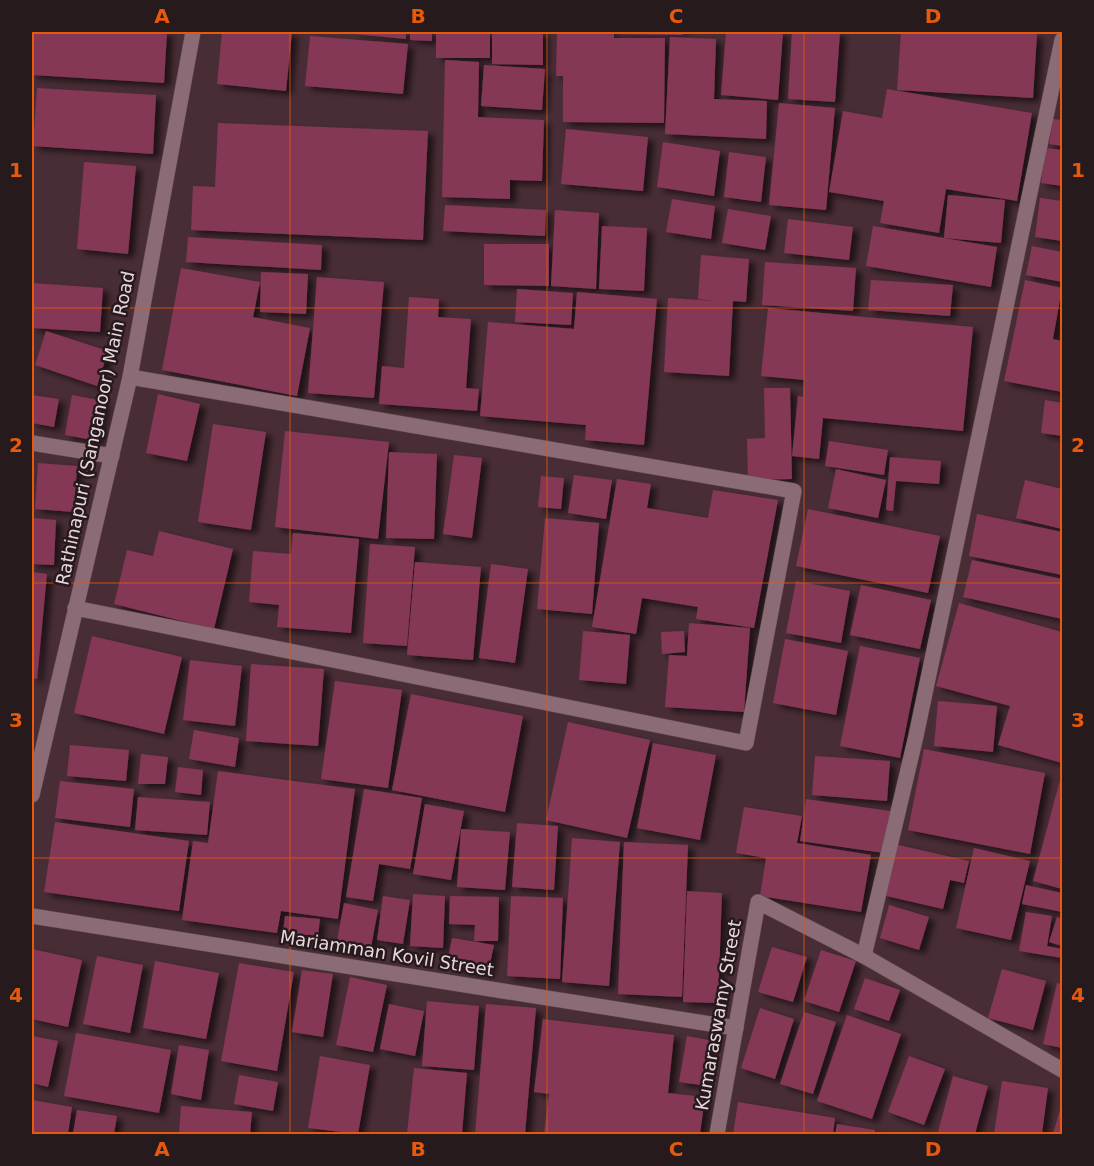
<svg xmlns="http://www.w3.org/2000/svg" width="1094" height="1166" viewBox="0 0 1094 1166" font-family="'DejaVu Sans',sans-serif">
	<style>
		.building { fill: #853754; filter: url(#shadow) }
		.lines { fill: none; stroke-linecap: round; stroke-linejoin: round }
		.street-casing { stroke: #624b52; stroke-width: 16 }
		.secondary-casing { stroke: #624b52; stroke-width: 16 }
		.street { stroke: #8b6b75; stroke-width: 15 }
		.secondary { stroke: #8b6b75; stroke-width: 15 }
		.grid { fill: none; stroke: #e8590c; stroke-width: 1.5; stroke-opacity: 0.55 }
		.labels { text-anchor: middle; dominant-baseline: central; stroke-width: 5; stroke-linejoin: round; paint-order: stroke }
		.street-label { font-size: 18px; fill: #e8d6db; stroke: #261a1d }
		.neatline { fill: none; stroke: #e8590c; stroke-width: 2 }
		.grid-label { font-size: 20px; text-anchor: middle; font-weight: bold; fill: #e8590c }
	</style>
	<defs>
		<filter id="shadow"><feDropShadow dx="6" dy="4" stdDeviation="3" flood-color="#0009"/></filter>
	</defs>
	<rect width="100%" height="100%" fill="#492d36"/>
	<!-- building -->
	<g class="building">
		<path d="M32 32H167L164 83 32 75Z"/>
		<path d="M222 32H292L286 91 217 84Z"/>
		<path d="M354 32H406V39L354 34Z"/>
		<path d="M410 32H432V41L410 40Z"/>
		<rect x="436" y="32" width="54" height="26"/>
		<path d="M492 32H543V65L492 64Z"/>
		<path d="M557 32H614V38H665L664 123 563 122V76H556Z"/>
		<path d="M618 32H683V35L618 34Z"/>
		<path d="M726 32H783L778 100 721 95Z"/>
		<path d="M792 32H840L835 102 788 99Z"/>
		<path d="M901 32 1037 34 1033 98 897 90Z"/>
		<path d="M310 36 408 44 403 94 305 86Z"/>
		<path d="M670 37 716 39 714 99 767 101 766 139 665 134Z"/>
		<path d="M445 60 479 62 478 117 544 120 542 181 510 180V199L442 197Z"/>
		<path d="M484 65 545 69 542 110 481 106Z"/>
		<path d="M37 88 156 95 153 154 33 146Z"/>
		<path d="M887 89 1032 113 1017 201 946 189 939 233 880 223 884 201 829 192 843 111 882 118Z"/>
		<path d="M779 103 835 108 826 210 769 205Z"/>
		<path d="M1053 119 1062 120V146L1049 144Z"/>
		<path d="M218 123 428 131 423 240 191 230 193 186 215 187Z"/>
		<path d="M566 129 648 137 643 191 561 184Z"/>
		<path d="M663 142 720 151 714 196 657 187Z"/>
		<path d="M1046 148 1062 150V186L1041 183Z"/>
		<path d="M729 152 766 157 761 202 724 197Z"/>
		<path d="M84 162 136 166 128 254 77 249Z"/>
		<path d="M948 195 1005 200 1001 243 944 238Z"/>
		<path d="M1040 198 1062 201V241L1035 237Z"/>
		<path d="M672 199 715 206 711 239 666 232Z"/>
		<path d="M445 205 546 210 545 236 443 231Z"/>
		<path d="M728 209 771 216 765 250 722 243Z"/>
		<path d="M555 210 599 213 596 289 551 286Z"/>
		<path d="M788 219 853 227 849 260 784 253Z"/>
		<path d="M602 226 647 228 644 291 599 289Z"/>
		<path d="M873 226 997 247 991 287 866 266Z"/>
		<path d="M188 237 322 245 321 270 186 262Z"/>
		<path d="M484 244H549V286L484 285Z"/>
		<path d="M1032 246 1062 252V282L1026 275Z"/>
		<path d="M701 255 749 259 746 302 733 301 729 376 664 372 668 298 717 301 698 299Z"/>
		<path d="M765 262 856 268 853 311 762 305Z"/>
		<path d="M181 268 260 282 253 317 310 328 297 396 162 370Z"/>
		<path d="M261 272 308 274 306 314 260 312Z"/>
		<path d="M317 277 384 282 374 398 308 393Z"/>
		<path d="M871 280 953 285 950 316 868 310Z"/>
		<path d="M1025 280 1062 288 1053 339 1062 341V392L1004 381Z"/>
		<path d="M32 283 103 288 100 332 32 328Z"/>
		<path d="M517 289 573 293 571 325 515 322Z"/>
		<path d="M577 292 657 299 644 445 585 440 586 425 480 416 488 322 574 329Z"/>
		<path d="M409 297 439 299 438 317 471 319 466 388 479 389 477 411 379 404 382 366 404 368Z"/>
		<path d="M768 308 973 327 963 431 823 418 819 459 792 456 798 396 803 397 804 380 761 376Z"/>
		<path d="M46 331 108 351 97 386 35 365Z"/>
		<path d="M764 388H790L792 479 748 480 747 439 765 438Z"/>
		<path d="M158 394 200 404 187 461 146 453Z"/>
		<path d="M32 395 59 399 54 427 32 423Z"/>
		<path d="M72 395 104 401 97 441 65 435Z"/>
		<path d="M1045 400 1062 403V436L1041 433Z"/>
		<path d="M213 424 266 432 251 530 198 522Z"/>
		<path d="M285 431 389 442 378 539 275 527Z"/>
		<path d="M829 441 888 450 884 475 825 466Z"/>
		<path d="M389 452 437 454 434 539 386 538Z"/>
		<path d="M454 455 482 458 472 538 443 534Z"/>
		<path d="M890 457 941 461 939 484 896 481 893 511 886 510Z"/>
		<path d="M38 463 77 466 74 512 35 509Z"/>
		<path d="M836 469 886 480 878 518 828 508Z"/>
		<path d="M574 475 612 480 606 519 568 513Z"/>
		<path d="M541 476 564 478 561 509 538 507Z"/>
		<path d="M617 479 651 484 647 508 708 518 713 490 778 500 754 628 696 619 698 607 642 598 636 634 592 627Z"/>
		<path d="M1025 480 1062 489V529L1016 518Z"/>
		<path d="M808 509 940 536 928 593 796 566Z"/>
		<path d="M977 514 1062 532V575L969 556Z"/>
		<path d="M32 518 56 520 54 565 32 564Z"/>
		<path d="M545 518 599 523 592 614 537 609Z"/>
		<path d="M159 531 233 549 214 629 114 604 127 550 153 556Z"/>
		<path d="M293 533 359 539 351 633 277 627 279 605 249 602 253 551 291 554Z"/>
		<path d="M370 544 415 547 407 646 363 643Z"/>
		<path d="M972 560 1062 579V619L963 597Z"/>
		<path d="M415 562 481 567 473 660 407 655Z"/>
		<path d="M491 564 528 569 515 663 479 658Z"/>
		<path d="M32 572 47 574 37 679 32 678Z"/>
		<path d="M796 581 850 591 841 643 786 633Z"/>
		<path d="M861 585 931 600 920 649 850 635Z"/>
		<path d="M959 603 1062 632V763L998 745 1010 706 936 686Z"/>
		<path d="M689 623 750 628 744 712 665 707 669 655 687 656Z"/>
		<path d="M583 631 630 635 626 684 579 680Z"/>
		<path d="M684 631 685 652 662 654 661 632Z"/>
		<path d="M92 636 182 657 164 734 74 713Z"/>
		<path d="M785 639 848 651 836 715 773 703Z"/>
		<path d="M860 646 920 658 900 758 840 746Z"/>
		<path d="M190 660 242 666 235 726 183 720Z"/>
		<path d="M251 664 324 669 318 746 246 741Z"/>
		<path d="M335 681 402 690 388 788 321 779Z"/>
		<path d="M411 694 523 716 505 812 392 790Z"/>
		<path d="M938 701 997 706 993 752 934 746Z"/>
		<path d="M568 722 650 740 627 838 546 820Z"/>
		<path d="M194 730 239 738 235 767 189 759Z"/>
		<path d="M653 743 716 755 700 840 637 828Z"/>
		<path d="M70 745 129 750 126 781 67 776Z"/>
		<path d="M924 749 1045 773 1030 854 908 830Z"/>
		<path d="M141 754 168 757 165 784H138Z"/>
		<path d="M815 756 890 761 887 801 812 795Z"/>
		<path d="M178 767 203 770 201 795 175 792Z"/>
		<path d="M218 771 355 789 338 919 281 911 277 933 182 920 193 841 208 843Z"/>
		<path d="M1060 780 1062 781V889L1033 881Z"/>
		<path d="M60 781 134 789 130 827 55 818Z"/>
		<path d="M364 789 422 798 410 869 379 864 373 901 346 897Z"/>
		<path d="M138 797 210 802 207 835 135 830Z"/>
		<path d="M806 799 890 811 884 853 800 841Z"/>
		<path d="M425 804 464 811 451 880 413 874Z"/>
		<path d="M744 807 802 816 797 843 871 855 861 912 760 896 766 858 736 853Z"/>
		<path d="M55 822 189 841 179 911 44 892Z"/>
		<path d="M517 823 558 826 554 890 512 887Z"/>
		<path d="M461 829 510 832 505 890 457 887Z"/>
		<path d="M572 838 620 842 609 986 562 982Z"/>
		<path d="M624 842 688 845 682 997 618 994Z"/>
		<path d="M894 844 969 861 964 883 950 880 943 909 882 895Z"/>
		<path d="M974 848 1030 861 1011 940 956 928Z"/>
		<path d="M1026 885 1062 893V912L1022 904Z"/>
		<path d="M687 891 722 893 718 1003 683 1002Z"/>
		<path d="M413 894 445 896 443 948 410 946Z"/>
		<path d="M383 896 410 900 403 944 377 940Z"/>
		<path d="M450 896 499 897 498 941H474L475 925 449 924Z"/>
		<path d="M511 896 563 898 560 979 507 976Z"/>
		<path d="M344 903 378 910 370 953 336 946Z"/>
		<path d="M889 905 929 917 919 950 880 938Z"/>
		<path d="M1026 912 1052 916 1047 946 1062 949V958L1019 951Z"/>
		<path d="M285 916 320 919 318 936 283 933Z"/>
		<path d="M1057 917 1062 919V946L1049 942Z"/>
		<path d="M452 938 494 945 488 973 447 965Z"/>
		<path d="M772 947 807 957 793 1002 758 992Z"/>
		<path d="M32 949 82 960 68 1027 32 1019Z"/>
		<path d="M821 950 856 961 839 1012 804 1001Z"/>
		<path d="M97 956 143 965 130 1033 83 1024Z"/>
		<path d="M155 961 219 973 206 1039 143 1028Z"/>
		<path d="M239 963 294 972 277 1071 221 1061Z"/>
		<path d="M1002 969 1046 981 1033 1030 988 1018Z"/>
		<path d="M302 970 333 974 323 1037 292 1032Z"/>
		<path d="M350 977 387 985 373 1052 336 1045Z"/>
		<path d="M865 978 900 990 889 1021 854 1009Z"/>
		<path d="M1057 983 1062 984V1048L1043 1044Z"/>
		<path d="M427 1001 479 1006 474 1070 422 1066Z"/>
		<path d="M389 1004 424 1011 415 1056 380 1049Z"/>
		<path d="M486 1004 536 1008 525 1134H475Z"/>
		<path d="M760 1008 794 1019 775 1079 741 1068Z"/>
		<path d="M804 1012 836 1022 813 1094 780 1084Z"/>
		<path d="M847 1015 901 1034 872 1119 817 1101Z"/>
		<path d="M543 1019 674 1035 668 1093 705 1097 700 1134H544L549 1094 534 1092Z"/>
		<path d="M76 1033 171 1050 159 1113 64 1096Z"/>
		<path d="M32 1036 58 1041 48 1087 32 1083Z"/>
		<path d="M687 1036 709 1040 701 1085 679 1082Z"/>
		<path d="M179 1045 209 1050 201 1100 171 1094Z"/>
		<path d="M320 1056 370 1065 358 1134 308 1128Z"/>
		<path d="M909 1056 945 1069 924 1125 888 1112Z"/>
		<path d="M414 1068 467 1073 462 1134H407Z"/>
		<path d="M239 1075 278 1082 273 1111 234 1104Z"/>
		<path d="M953 1076 988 1086 975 1134 938 1132Z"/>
		<path d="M1002 1081 1048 1088 1042 1134H994Z"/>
		<path d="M32 1100 72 1107 68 1134H32Z"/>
		<path d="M738 1102 835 1118 833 1134H733Z"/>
		<path d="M1062 1103V1134H1053Z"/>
		<path d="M181 1106 252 1112 250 1134H179Z"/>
		<path d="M77 1110 117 1116 114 1134H73Z"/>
		<path d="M837 1124 875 1130V1134H835Z"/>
	</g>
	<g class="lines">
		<defs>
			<g id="street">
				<path d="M32 443 112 456"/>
				<path d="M75 608 746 743 794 491 130 377"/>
				<path d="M32 916 736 1028"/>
				<path d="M864 956 916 736 1062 40"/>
				<path d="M717 1134 758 902 864 956 1062 1070"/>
			</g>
			<path id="secondary" d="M32 795 130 377 193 32"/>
		</defs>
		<!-- street casing -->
		<use href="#street" class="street-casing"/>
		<!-- secondary casing -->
		<use href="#secondary" class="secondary-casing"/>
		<!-- street -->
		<use href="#street" class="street"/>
		<!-- secondary -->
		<use href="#secondary" class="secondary"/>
	</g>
	<!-- grid -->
	<path class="grid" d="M290 32V1134M547 32V1134M804 32V1134M32 308H1062M32 583H1062M32 858H1062"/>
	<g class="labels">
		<!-- street labels -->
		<g class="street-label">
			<text transform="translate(95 428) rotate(-78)">Rathinapuri (Sanganoor) Main Road</text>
			<text transform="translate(387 953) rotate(9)">Mariamman Kovil Street</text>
			<text transform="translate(718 1015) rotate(-80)">Kumaraswamy Street</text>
		</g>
	</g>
	<!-- border -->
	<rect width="1094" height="1166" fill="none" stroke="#261a1d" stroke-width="66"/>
	<rect x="33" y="33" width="1028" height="1100" class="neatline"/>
	<g class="grid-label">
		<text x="162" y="23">A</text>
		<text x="418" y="23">B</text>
		<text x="676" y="23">C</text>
		<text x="933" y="23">D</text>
		<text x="16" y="177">1</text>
		<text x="1078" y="177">1</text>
		<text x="16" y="452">2</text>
		<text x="1078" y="452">2</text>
		<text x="16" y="727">3</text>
		<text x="1078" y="727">3</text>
		<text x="16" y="1002">4</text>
		<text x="1078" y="1002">4</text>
		<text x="162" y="1156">A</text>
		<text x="418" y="1156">B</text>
		<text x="676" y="1156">C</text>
		<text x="933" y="1156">D</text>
	</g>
</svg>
